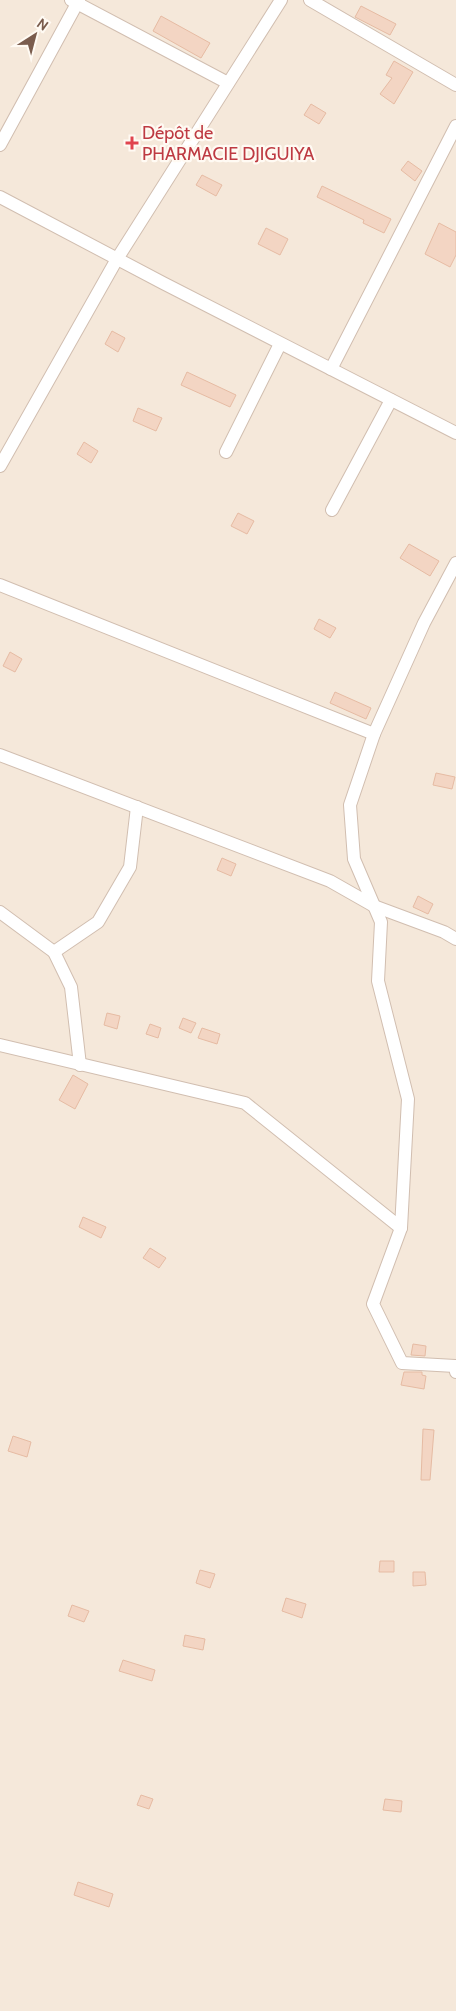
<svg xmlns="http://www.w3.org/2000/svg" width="456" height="2011" viewBox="0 0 456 2011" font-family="Cabin,sans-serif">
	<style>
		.residential { fill: #f5e8da }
		.building { fill: #f3d5c3; stroke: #e6bba3 }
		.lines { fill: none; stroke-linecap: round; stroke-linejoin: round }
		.street-casing { stroke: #d1beb0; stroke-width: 14 }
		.street { stroke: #fff; stroke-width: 12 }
		.health-dot { fill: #e0444e; stroke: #fffaf3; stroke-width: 2 }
		.labels { text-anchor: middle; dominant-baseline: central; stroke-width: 4.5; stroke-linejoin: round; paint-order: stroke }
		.health-label { font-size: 18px; fill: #be3a42; stroke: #fffaf3; text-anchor: start }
	</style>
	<rect width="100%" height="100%" fill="#fdf6ec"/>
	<!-- residential -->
	<rect class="residential" x="0" y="0" width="456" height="2011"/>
	<!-- building -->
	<g class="building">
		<path d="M361 6 396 24 390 35 355 17Z"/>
		<path d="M161 16 210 43 201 58 153 31Z"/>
		<path d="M394 61 413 72 394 104 380 94 392 78 386 75Z"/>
		<path d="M311 104 326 113 319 124 304 115Z"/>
		<path d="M408 161 422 171 415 181 401 170Z"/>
		<path d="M202 175 222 185 216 196 196 185Z"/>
		<path d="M322 186 391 219 384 233 363 223 364 220 317 197Z"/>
		<path d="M439 223 456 232V255L450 267 425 254Z"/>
		<path d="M266 228 288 239 280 255 258 244Z"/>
		<path d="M112 331 125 338 118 352 105 344Z"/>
		<path d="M187 372 236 395 230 407 181 385Z"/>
		<path d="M138 408 162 418 156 431 133 421Z"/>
		<path d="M84 442 98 451 91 463 77 454Z"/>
		<path d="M238 513 254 521 247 534 231 526Z"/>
		<path d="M409 544 439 561 430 576 400 558Z"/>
		<path d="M319 619 336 628 330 638 314 629Z"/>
		<path d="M10 652 22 659 15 672 3 666Z"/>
		<path d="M335 692 371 708 366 719 330 703Z"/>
		<path d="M436 773 455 777 452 789 433 785Z"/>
		<path d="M222 858 236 864 231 876 217 870Z"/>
		<path d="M418 896 433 904 428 914 413 907Z"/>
		<path d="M107 1013 120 1016 117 1029 104 1025Z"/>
		<path d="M183 1018 196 1023 191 1033 179 1028Z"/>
		<path d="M150 1024 161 1028 158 1038 146 1034Z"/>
		<path d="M202 1028 220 1034 217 1044 198 1038Z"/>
		<path d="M73 1075 88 1084 75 1109 59 1100Z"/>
		<path d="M83 1217 106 1227 101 1238 79 1227Z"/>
		<path d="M150 1248 166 1258 159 1268 143 1258Z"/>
		<path d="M413 1344 426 1346 425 1356 411 1355Z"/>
		<path d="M404 1372H422V1375L426 1376 424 1389 401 1385Z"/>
		<path d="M423 1429 434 1430 430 1480H421Z"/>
		<path d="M13 1436 31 1442 27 1457 8 1451Z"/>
		<path d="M380 1561H394V1572H379Z"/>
		<path d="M200 1570 215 1574 210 1588 196 1583Z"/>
		<path d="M413 1572H425L426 1585 413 1586Z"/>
		<path d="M286 1598 306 1604 302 1618 282 1611Z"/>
		<path d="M72 1605 89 1611 84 1622 68 1616Z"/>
		<path d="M185 1635 205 1639 203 1650 183 1646Z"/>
		<path d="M123 1660 155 1670 152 1681 119 1671Z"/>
		<path d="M141 1795 153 1799 149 1809 137 1805Z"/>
		<path d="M385 1799 402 1801 401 1812 383 1810Z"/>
		<path d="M78 1882 113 1894 109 1907 74 1895Z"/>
	</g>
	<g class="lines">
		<defs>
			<g id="street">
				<path d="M71 0 228 83"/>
				<path d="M310 0 456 85"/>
				<path d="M0 145 79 0"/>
				<path d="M0 197 163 283 456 433"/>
				<path d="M331 369 456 126"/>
				<path d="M226 452 280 344"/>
				<path d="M0 466 117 259 281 0"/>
				<path d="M332 510 391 400"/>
				<path d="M456 563 424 623 374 734 350 805 354 859 381 922 378 981 408 1099 401 1228 373 1304 402 1363 455 1366 456 1372"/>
				<path d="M0 585 374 734"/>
				<path d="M0 755 330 881 374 906 444 932 456 939"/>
				<path d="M0 912 54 952 71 987 80 1065"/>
				<path d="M54 952 98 922 130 867 137 807"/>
				<path d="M0 1045 245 1103 401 1228"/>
			</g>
		</defs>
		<!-- street casing -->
		<use href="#street" class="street-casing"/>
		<!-- street -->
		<use href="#street" class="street"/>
	</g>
	<!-- markers -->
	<path class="health-dot" d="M129.5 135.5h5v5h5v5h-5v5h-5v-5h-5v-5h5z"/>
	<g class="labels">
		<!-- health labels -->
		<g class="health-label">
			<text x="142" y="133">Dépôt de<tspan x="142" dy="21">PHARMACIE DJIGUIYA</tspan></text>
		</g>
	</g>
	<!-- north arrow -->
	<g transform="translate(35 35) rotate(36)" stroke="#fffaf3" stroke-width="4" paint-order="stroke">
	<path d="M0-4L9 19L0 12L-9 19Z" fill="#7a5c4d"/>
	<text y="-8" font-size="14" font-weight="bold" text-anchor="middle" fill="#7a5c4d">N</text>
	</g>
</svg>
